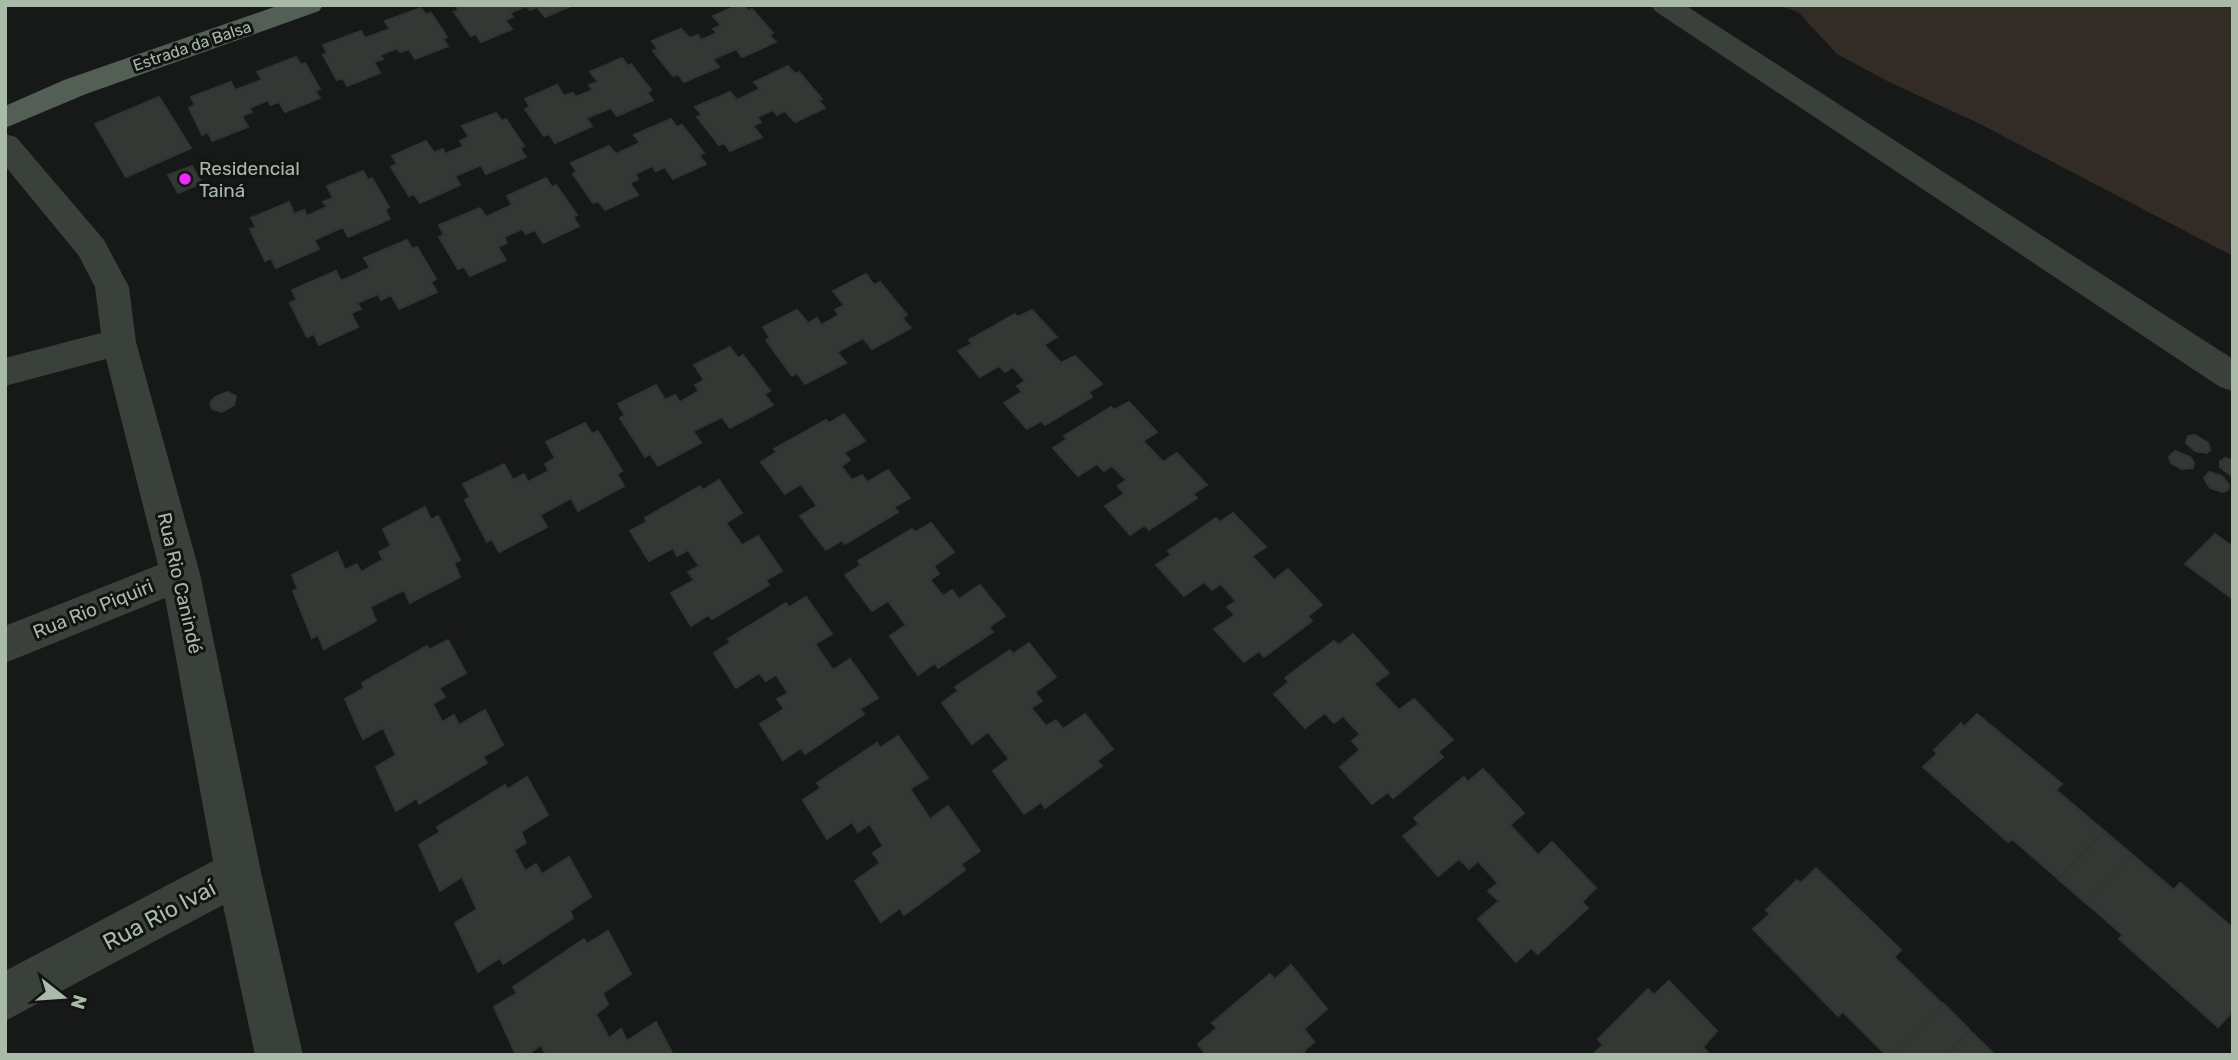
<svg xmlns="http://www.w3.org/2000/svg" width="2238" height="1060" viewBox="0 0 2238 1060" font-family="Rubik,sans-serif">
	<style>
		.green { fill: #322b26 }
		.building { fill: #343835; stroke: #313532; stroke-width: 2 }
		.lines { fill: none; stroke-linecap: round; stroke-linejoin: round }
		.minor { fill: #3a403a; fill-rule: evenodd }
		.major { fill: #535e54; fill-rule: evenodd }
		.poi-dot { fill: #f02afe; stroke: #121413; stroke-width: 2.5 }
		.labels { text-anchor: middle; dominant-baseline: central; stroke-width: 6; stroke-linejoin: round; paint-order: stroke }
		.far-street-label { font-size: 16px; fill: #a9baa8; stroke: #121413 }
		.poi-label { font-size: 19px; fill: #a9baa8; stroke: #121413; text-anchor: start }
		.street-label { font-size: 19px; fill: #a9baa8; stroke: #121413 }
		.near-street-label { font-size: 23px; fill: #a9baa8; stroke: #121413 }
	</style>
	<rect width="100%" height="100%" fill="#171918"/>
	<!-- green -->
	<path class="green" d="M1777 5H2233V256L1978 123 1889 82 1837 54 1798 12Z"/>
	<!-- building -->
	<g class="building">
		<path d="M455 5H573L545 17 537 7 530 10 526 6 510 13 513 17 505 20 512 29 481 42 476 34 471 36 454 12 459 11Z"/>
		<path d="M738 5H744L748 11 752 9 773 33 769 35 776 42 742 57 736 49 713 59 719 67 684 82 678 74 673 76 653 51 658 49 652 41 681 29 690 38 698 35 701 40 717 33 713 29 721 25 713 16Z"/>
		<path d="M421 8 426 15 431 13 447 37 443 39 448 46 415 59 409 49 400 52 397 48 380 55 383 59 374 62 380 73 347 86 343 78 337 80 323 55 327 53 323 45 361 31 365 38 390 29 385 21Z"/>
		<path d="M296 57 301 65 305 63 320 89 315 91 320 98 285 112 279 102 270 105 268 100 249 108 252 112 242 116 248 127 212 141 208 132 202 135 189 108 195 105 191 97 231 82 235 90 262 80 257 72Z"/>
		<path d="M622 58 628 66 631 64 651 90 647 92 653 100 617 116 611 108 586 118 592 126 555 143 549 134 544 136 525 109 530 107 525 99 557 85 564 96 573 93 576 97 593 90 589 85 598 82 590 72Z"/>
		<path d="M788 66 795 74 799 72 822 99 818 100 825 108 795 122 785 111 777 115 773 110 757 117 761 122 753 126 762 137 730 151 724 143 719 145 697 117 702 115 695 107 730 92 737 100 760 89 754 82Z"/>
		<path d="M159 97 191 148 126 177 95 124Z"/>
		<path d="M496 113 502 121 506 119 524 146 520 148 526 157 486 174 481 165 455 176 460 185 420 203 414 194 409 196 391 167 397 164 392 156 426 141 434 153 443 149 445 154 464 146 460 141 469 137 462 126Z"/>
		<path d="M671 119 677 127 682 125 704 153 699 155 706 164 673 179 665 167 656 171 652 166 635 174 638 179 630 183 638 195 605 210 598 201 593 203 573 174 577 172 571 163 609 146 616 154 640 143 634 135Z"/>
		<path d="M192 166 202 183 178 193 168 175Z"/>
		<path d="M363 171 368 180 372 178 389 207 385 210 390 219 348 237 343 227 314 240 319 249 276 268 271 258 265 261 250 229 256 227 251 218 289 202 294 214 304 210 307 216 327 207 323 202 333 198 327 186Z"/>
		<path d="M546 178 552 187 556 185 577 215 573 217 579 226 543 243 535 230 526 234 522 229 504 237 507 243 498 247 506 260 470 276 464 267 458 269 439 237 444 235 439 225 480 208 486 217 512 205 507 196Z"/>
		<path d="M407 240 412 249 417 247 436 279 431 282 437 292 399 309 391 295 381 300 378 294 357 303 361 309 351 313 358 327 319 345 314 334 307 337 290 303 297 300 292 290 336 271 341 281 370 268 364 258Z"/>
		<path d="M866 274 874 285 880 282 907 315 902 318 911 328 872 349 863 338 837 352 846 363 805 384 797 373 792 376 766 340 770 338 763 327 797 310 808 323 817 318 821 325 839 315 835 310 844 305 833 291Z"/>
		<path d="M1032 310 1057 337 1044 345 1061 363 1075 356 1102 384 1089 392 1092 397 1045 425 1041 421 1027 429 1004 403 1022 392 1017 386 1025 381 1013 367 1005 372 999 366 980 377 958 351 972 344 969 340 1015 314 1018 317Z"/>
		<path d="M730 347 738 358 743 355 770 391 764 394 773 405 730 428 722 417 693 431 701 443 658 466 650 454 645 457 620 418 625 415 618 404 656 385 665 400 675 395 680 402 699 391 695 385 704 380 694 365Z"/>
		<path d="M227 392 236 396 234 405 222 412 212 409 210 403 215 397Z"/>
		<path d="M1129 402 1157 432 1143 441 1163 462 1177 453 1207 485 1193 494 1197 498 1149 530 1145 525 1130 535 1105 506 1124 494 1118 486 1126 480 1112 466 1104 471 1097 464 1078 476 1053 448 1067 439 1064 436 1111 407 1114 410Z"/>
		<path d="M844 414 865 441 844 453 850 460 841 466 852 480 862 475 867 482 888 470 910 498 894 507 898 512 845 544 842 540 826 550 800 516 817 506 801 484 785 494 761 462 777 452 774 449 826 420 829 423Z"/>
		<path d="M585 423 592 434 598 431 622 471 617 474 624 486 578 511 571 498 540 515 547 527 499 552 492 539 487 542 465 500 470 497 463 484 504 464 513 480 524 474 528 482 549 471 545 464 555 458 546 442Z"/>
		<path d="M2195 435 2208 443 2210 450 2207 453 2195 451 2186 443 2188 436Z"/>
		<path d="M2175 451 2190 457 2194 463 2193 468 2182 469 2171 463 2169 457Z"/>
		<path d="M2225 458 2233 460V477L2220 467V461Z"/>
		<path d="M2209 472 2222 476 2229 485 2228 490 2222 492 2210 488 2204 478Z"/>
		<path d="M719 480 742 513 726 523 742 545 758 536 782 571 766 580 769 585 712 619 708 615 691 626 671 593 694 580 688 572 699 566 688 550 677 556 673 548 649 561 630 531 647 522 645 518 700 486 703 490Z"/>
		<path d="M425 507 431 520 438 516 460 560 454 563 460 577 410 603 404 590 370 607 376 621 324 649 318 635 312 638 293 591 298 589 292 575 337 552 345 570 357 564 361 572 383 560 379 552 391 546 383 529Z"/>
		<path d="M1233 513 1266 547 1252 556 1274 580 1288 569 1322 605 1308 616 1312 621 1264 657 1259 651 1244 662 1214 629 1235 615 1227 607 1236 601 1221 584 1212 590 1204 582 1184 596 1156 565 1171 555 1168 551 1216 518 1220 522Z"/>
		<path d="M931 523 954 552 934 566 939 574 930 580 943 596 952 590 959 599 980 585 1005 616 989 627 993 632 938 668 935 663 918 675 890 636 906 625 888 601 872 611 845 575 861 565 858 561 912 529 915 532Z"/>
		<path d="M2215 534 2233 547V599L2185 564Z"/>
		<path d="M806 597 832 634 815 644 833 670 850 659 878 698 860 709 864 714 805 754 801 748 783 760 760 724 784 709 777 699 788 693 776 675 766 681 759 673 736 688 714 653 731 642 728 639 786 603 789 607Z"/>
		<path d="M1353 634 1389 673 1374 684 1399 710 1414 699 1453 740 1438 752 1443 757 1393 798 1388 792 1372 804 1340 767 1360 750 1352 741 1360 734 1343 716 1334 723 1325 713 1305 728 1274 694 1289 682 1285 678 1334 641 1339 645Z"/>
		<path d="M448 640 466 673 439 688 445 697 433 704 442 722 454 715 459 725 485 710 503 745 483 757 487 763 419 804 417 798 396 811 376 767 396 755 383 728 363 739 345 699 364 688 362 683 427 646 429 650Z"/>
		<path d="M1029 643 1056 677 1035 692 1042 701 1031 708 1046 726 1056 720 1063 729 1085 714 1113 749 1097 761 1102 766 1045 808 1041 802 1024 814 993 771 1009 759 988 732 972 744 942 703 958 691 955 687 1010 650 1013 654Z"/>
		<path d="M1977 714 2062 784 2056 790 2174 890 2180 883 2233 928V1011L2218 1027 2119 939 2123 935 2012 839 2008 842 1923 767 1937 754 1934 750 1961 723 1964 727Z"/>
		<path d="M898 736 928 778 910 789 930 819 948 806 980 851 961 864 965 870 904 915 900 908 881 922 855 881 880 863 873 853 883 846 870 824 858 832 852 822 827 839 803 800 821 788 817 783 877 743 880 748Z"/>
		<path d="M1483 769 1524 813 1510 825 1538 855 1552 842 1596 888 1582 902 1588 908 1538 954 1531 948 1516 962 1478 919 1499 901 1488 891 1498 883 1478 861 1469 869 1459 859 1438 876 1403 836 1419 824 1414 818 1464 777 1468 782Z"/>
		<path d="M527 777 548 815 521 832 526 843 514 850 525 871 536 864 542 874 569 857 591 897 570 911 573 918 503 964 500 958 478 972 455 923 477 909 462 877 440 891 419 845 440 832 437 827 505 785 508 789Z"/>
		<path d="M2104 831 2131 855 2086 903 2058 879Z"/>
		<path d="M1816 868 1901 950 1894 957 1995 1055H1886L1843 1012 1838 1016 1753 929 1770 914 1766 910 1797 880 1801 883Z"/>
		<path d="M608 931 631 974 603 993 608 1005 596 1014 609 1038 621 1029 627 1041 656 1022 673 1055H546L541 1045 527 1055H516L494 1007 517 993 513 987 584 939 587 944Z"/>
		<path d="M1291 965 1327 1009 1304 1029 1314 1042 1304 1051 1307 1055H1206L1198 1044 1217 1028 1212 1023 1270 974 1275 979Z"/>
		<path d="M1669 981 1717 1031 1703 1047 1710 1055H1592L1603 1045 1598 1039 1648 989 1654 995Z"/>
		<path d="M1943 1003 1970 1030 1947 1055H1893Z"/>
	</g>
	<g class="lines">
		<!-- minor -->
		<g class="minor">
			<path d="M1651 5H1685L2233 359V391L2220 387 1655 11Z"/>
			<path d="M5 134 16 137 104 240 129 287 136 342 200 574 261 872 303 1055H255L223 905 5 1021V971L213 861 165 598 5 663V626L158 565 106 359 5 386V358L101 333 95 287 79 256 5 166Z"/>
		</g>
		<!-- major -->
		<path class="major" d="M280 5H323L319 11 86 94 5 128V106L64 80Z"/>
	</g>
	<!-- markers -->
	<circle class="poi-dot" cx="185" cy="179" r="7"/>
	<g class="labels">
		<!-- far-street labels -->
		<g class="far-street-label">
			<text transform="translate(192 46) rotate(-19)">Estrada da Balsa</text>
		</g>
		<!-- poi labels -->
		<g class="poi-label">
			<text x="199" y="168">Residencial<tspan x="199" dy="22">Tainá</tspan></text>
		</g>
		<!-- street labels -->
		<g class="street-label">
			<text transform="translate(180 583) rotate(77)">Rua Rio Canindé</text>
			<text transform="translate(93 609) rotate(-22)">Rua Rio Piquiri</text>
		</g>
		<!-- near-street labels -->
		<g class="near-street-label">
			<text transform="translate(159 915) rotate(-28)">Rua Rio Ivaí</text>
		</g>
	</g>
	<!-- border -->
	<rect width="2238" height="1060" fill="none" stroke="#a9baa8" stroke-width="14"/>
	<!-- north arrow -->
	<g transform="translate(63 997) rotate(107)" stroke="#121413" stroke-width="5" paint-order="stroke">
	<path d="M0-5L12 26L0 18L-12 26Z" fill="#a9baa8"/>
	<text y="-10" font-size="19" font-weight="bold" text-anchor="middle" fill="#a9baa8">N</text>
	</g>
</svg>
